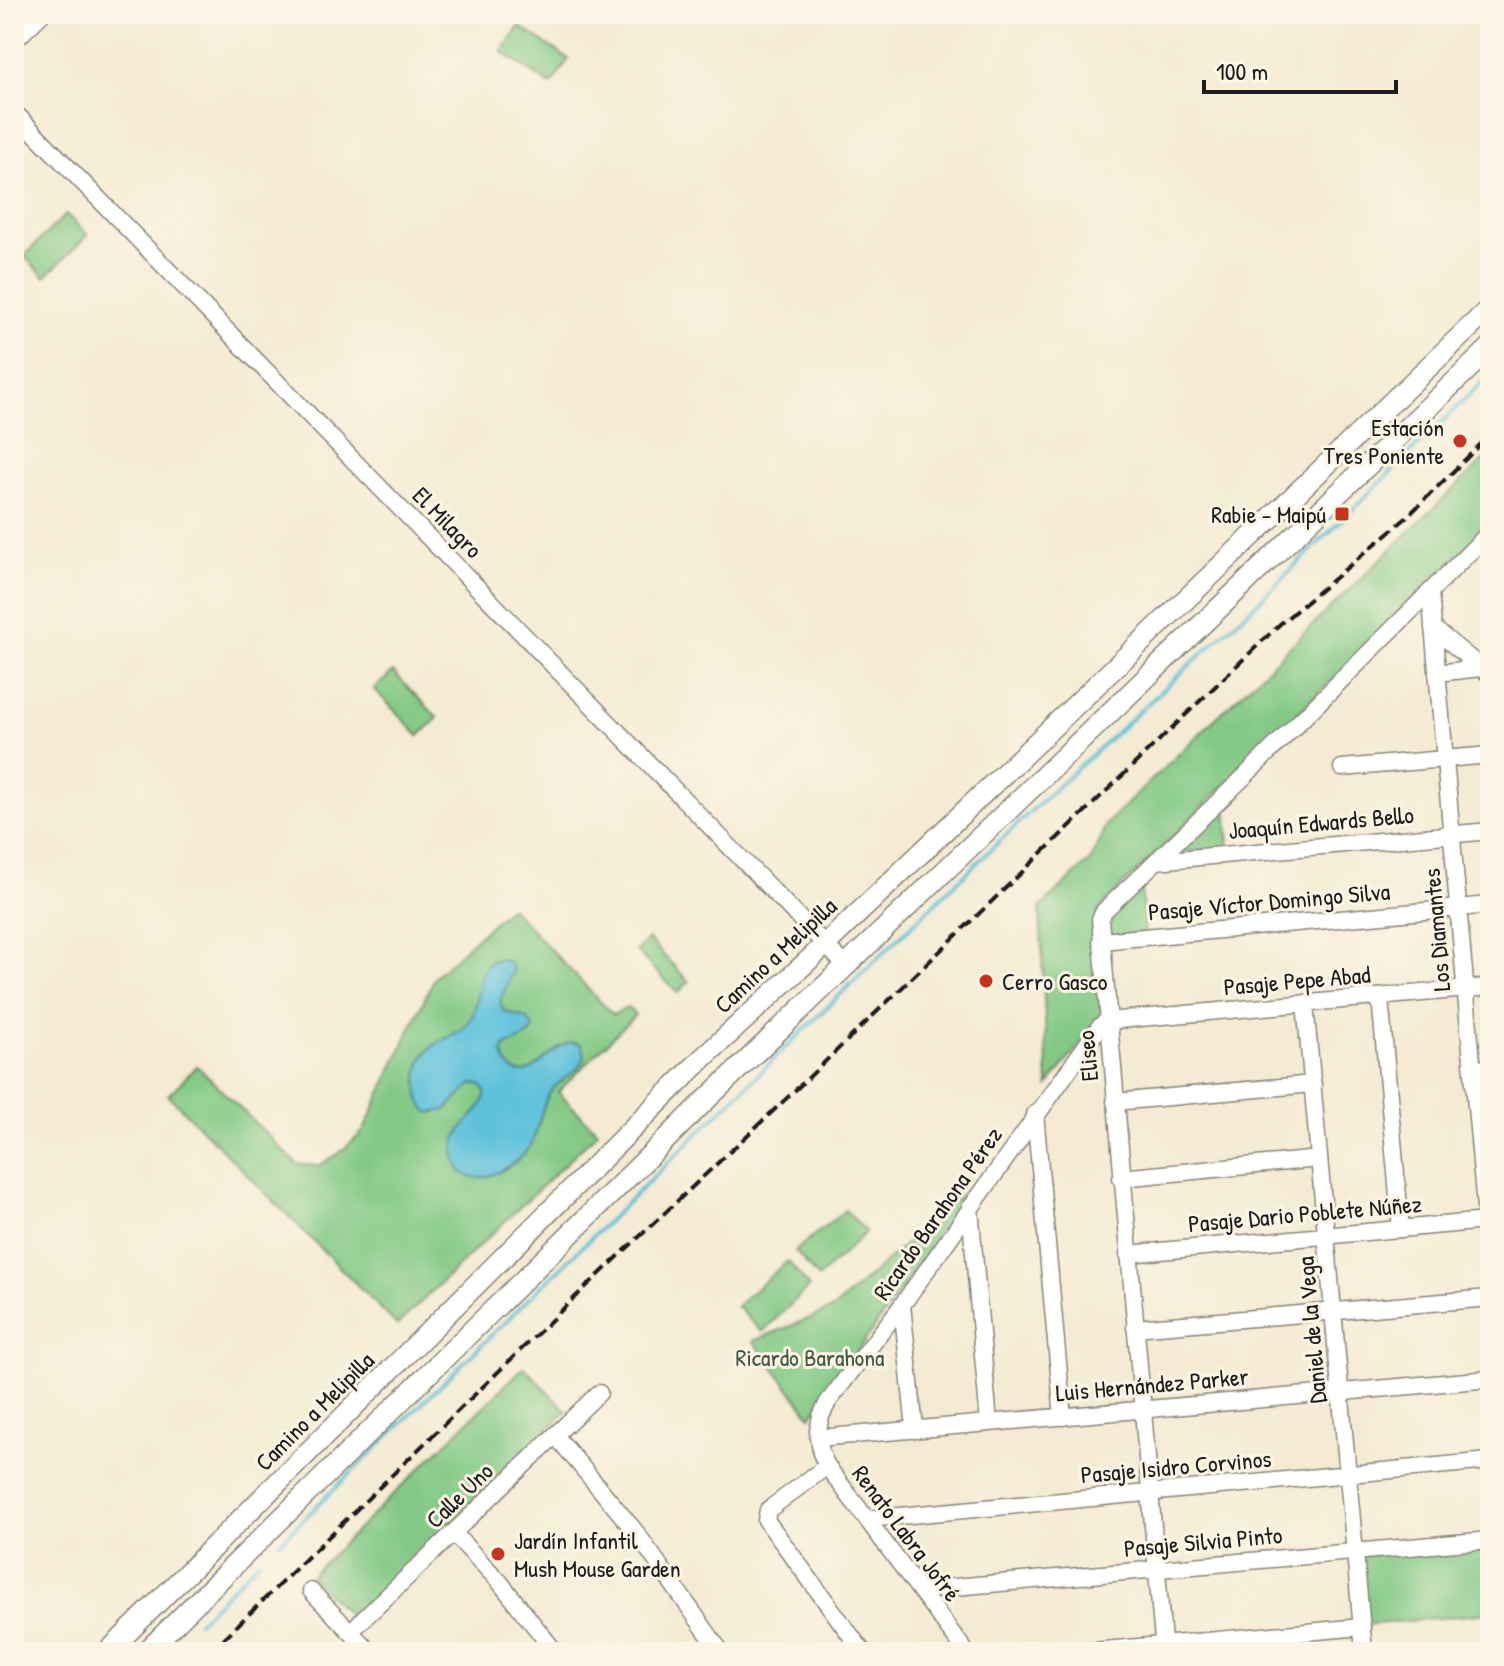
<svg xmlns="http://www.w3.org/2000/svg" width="1504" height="1666" viewBox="0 0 1504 1666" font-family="'Patrick Hand',sans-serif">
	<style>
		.green { fill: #83c985; stroke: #507250; stroke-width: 2 }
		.water { fill: #5dc1db; stroke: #3c6e7c; stroke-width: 2 }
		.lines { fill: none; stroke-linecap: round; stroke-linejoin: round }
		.stream { stroke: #5dc1db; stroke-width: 4 }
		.minor-casing { stroke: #888478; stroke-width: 19 }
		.major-casing { stroke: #888478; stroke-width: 23 }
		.minor { stroke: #fff; stroke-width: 16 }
		.major { stroke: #fff; stroke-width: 20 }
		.rail { stroke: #1c1c1c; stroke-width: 4; stroke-dasharray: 12 6; stroke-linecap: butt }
		.poi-dot { fill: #c8321e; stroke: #fcf5e5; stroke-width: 3 }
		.labels { text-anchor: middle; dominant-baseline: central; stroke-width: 6; stroke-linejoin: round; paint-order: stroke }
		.poi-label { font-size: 24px; fill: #1c1c1c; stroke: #fcf5e5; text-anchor: end }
		.street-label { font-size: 24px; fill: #1c1c1c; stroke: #fcf5e5 }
		.park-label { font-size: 24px; fill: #405941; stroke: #fcf5e5 }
	</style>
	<rect width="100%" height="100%" fill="#fcf5e5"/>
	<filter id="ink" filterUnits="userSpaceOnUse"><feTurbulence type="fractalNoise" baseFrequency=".0125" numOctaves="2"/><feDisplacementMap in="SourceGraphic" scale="16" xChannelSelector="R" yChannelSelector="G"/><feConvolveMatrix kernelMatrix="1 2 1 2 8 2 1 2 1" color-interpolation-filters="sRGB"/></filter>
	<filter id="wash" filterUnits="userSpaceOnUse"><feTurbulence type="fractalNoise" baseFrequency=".006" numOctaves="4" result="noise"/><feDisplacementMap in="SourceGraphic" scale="32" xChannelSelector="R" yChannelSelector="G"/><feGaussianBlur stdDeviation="1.8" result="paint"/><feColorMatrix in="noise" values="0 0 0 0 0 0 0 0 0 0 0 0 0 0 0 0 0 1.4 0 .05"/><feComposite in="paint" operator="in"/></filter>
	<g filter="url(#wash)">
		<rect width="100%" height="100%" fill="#f5ebd3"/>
		<!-- green -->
		<g class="green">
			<path d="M519 26 569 59 551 85 502 52Z"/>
			<path d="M66 214 88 235 45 277 24 256Z"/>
			<path d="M1490 454V524L1098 910 1103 1015 1048 1086 1040 908 1091 860 1107 823Z"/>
			<path d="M393 672 438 718 419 736 374 689Z"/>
			<path d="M1226 806 1229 849 1175 853Z"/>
			<path d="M1141 888 1145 932 1109 937 1108 920Z"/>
			<path d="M510 907 613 1015 628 1007 635 1015 558 1092 598 1132 397 1325 168 1095 197 1066 297 1164 318 1166 338 1154 363 1132 435 976Z"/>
			<path d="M648 939 689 982 678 993 636 951Z"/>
			<path d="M984 1174 811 1416 753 1341 833 1309Z"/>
			<path d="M845 1210 866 1232 818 1278 795 1251Z"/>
			<path d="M788 1261 809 1287 762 1332 736 1306Z"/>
			<path d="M524 1367 567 1411 354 1620 310 1576Z"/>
			<path d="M1490 1543V1613L1365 1625 1359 1555Z"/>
		</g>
		<!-- water -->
		<path class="water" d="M500 959 509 962 513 971 501 999V1007L506 1012 527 1018 534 1029 525 1038 504 1047C503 1054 503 1059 508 1065 525 1088 547 1053 562 1046 569 1042 573 1041 581 1044L585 1054C581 1074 559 1077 549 1094 540 1110 539 1130 530 1146 519 1166 466 1197 456 1161 445 1126 487 1116 485 1091L481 1085 472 1084 446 1110 430 1113C421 1107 418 1097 418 1086 416 1032 455 1048 472 1016 481 998 475 960 500 959Z"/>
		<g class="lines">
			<!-- stream -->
			<g class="stream">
				<path d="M280 1542 857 978 1030 812 1256 604 1490 375"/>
				<path d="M198 1622 260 1560"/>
			</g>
		</g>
	</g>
	<g filter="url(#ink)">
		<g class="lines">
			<defs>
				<g id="minor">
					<path d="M14 41 42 14"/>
					<path d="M14 112 847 967"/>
					<path d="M1430 592 1490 1263"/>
					<path d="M1433 628 1490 675"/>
					<path d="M1437 673 1481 668"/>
					<path d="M1342 768 1490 755"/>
					<path d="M1156 861 1490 831"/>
					<path d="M1101 941 1490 905"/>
					<path d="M1380 997 1401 1229"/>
					<path d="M1305 1003 1364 1652"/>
					<path d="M1107 1021 1490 987"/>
					<path d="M1473 1069 1490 1068"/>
					<path d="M1115 1102 1313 1084"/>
					<path d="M1035 1114 1063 1417"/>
					<path d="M1121 1178 1319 1159"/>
					<path d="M970 1208 989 1423"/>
					<path d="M1128 1254 1486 1221"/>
					<path d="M902 1305 915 1430"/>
					<path d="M1135 1328 1490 1298"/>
					<path d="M555 1435 635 1531 721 1652"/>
					<path d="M818 1438 1490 1379"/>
					<path d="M827 1466 768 1510 766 1520 863 1652"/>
					<path d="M867 1519 1490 1461"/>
					<path d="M454 1534 499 1581 555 1652"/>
					<path d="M920 1590 1490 1540"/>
					<path d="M311 1591 370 1652"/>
					<path d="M351 1631 599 1393"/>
					<path d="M966 1652 827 1466 821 1453 818 1431 821 1416 828 1402 902 1305 1100 1026 1107 1021"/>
					<path d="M1082 1652 1362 1627"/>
					<path d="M1164 1652 1100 919 1104 911 1243 778 1490 532"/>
				</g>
				<g id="major">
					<path d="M108 1652 704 1057 825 945 1490 308"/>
					<path d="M146 1652 704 1102 1490 348"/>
				</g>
			</defs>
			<!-- minor casing -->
			<use href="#minor" class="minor-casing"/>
			<!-- major casing -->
			<use href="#major" class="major-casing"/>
			<!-- minor -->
			<use href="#minor" class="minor"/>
			<!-- major -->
			<use href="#major" class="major"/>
			<!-- rail -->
			<path class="rail" d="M210 1652 570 1302 806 1080 1280 624 1405 519 1490 435"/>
		</g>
	</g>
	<!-- markers -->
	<g class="poi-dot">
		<circle cx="1460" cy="441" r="8"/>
		<rect x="1334" y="506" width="16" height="16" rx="4"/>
		<circle cx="986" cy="981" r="8"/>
		<circle cx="498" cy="1554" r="8"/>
	</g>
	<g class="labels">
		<!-- poi labels -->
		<g class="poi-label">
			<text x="1444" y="427">Estación<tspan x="1444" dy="28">Tres Poniente</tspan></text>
			<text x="1326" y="514">Rabie - Maipú</text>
			<text x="1002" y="981" text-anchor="start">Cerro Gasco</text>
			<text x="514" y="1540" text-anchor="start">Jardín Infantil<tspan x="514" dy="28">Mush Mouse Garden</tspan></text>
		</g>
		<!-- street labels -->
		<g class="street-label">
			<text transform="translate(448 522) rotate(46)">El Milagro</text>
			<text transform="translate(1321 822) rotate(-5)">Joaquín Edwards Bello</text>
			<text transform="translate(1269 901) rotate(-5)">Pasaje Víctor Domingo Silva</text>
			<text transform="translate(1436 930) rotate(-95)">Los Diamantes</text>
			<text transform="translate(775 955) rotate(-43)">Camino a Melipilla</text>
			<text transform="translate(1297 980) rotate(-5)">Pasaje Pepe Abad</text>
			<text transform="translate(1087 1056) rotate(-95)">Eliseo</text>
			<text transform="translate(937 1213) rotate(-55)">Ricardo Barahona Pérez</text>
			<text transform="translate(1305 1213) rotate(-5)">Pasaje Dario Poblete Núñez</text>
			<text transform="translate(1311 1330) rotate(-95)">Daniel de la Vega</text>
			<text transform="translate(1152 1384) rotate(-5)">Luis Hernández Parker</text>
			<text transform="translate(314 1411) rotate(-45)">Camino a Melipilla</text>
			<text transform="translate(1176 1466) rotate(-5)">Pasaje Isidro Corvinos</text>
			<text transform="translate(459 1495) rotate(-44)">Calle Uno</text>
			<text transform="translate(907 1533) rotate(53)">Renato Labra Jofré</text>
			<text transform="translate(1203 1541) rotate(-5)">Pasaje Silvia Pinto</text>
		</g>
		<!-- park labels -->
		<g class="park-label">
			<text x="810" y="1357">Ricardo Barahona</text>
		</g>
	</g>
	<!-- margin -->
	<rect width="1504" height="1666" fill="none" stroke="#fcf5e5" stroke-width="48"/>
	<!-- scale -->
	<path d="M1204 80v12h192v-12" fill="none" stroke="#1c1c1c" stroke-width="4"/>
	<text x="1216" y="80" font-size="24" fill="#1c1c1c" stroke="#fcf5e5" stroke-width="6" paint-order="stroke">100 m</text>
</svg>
